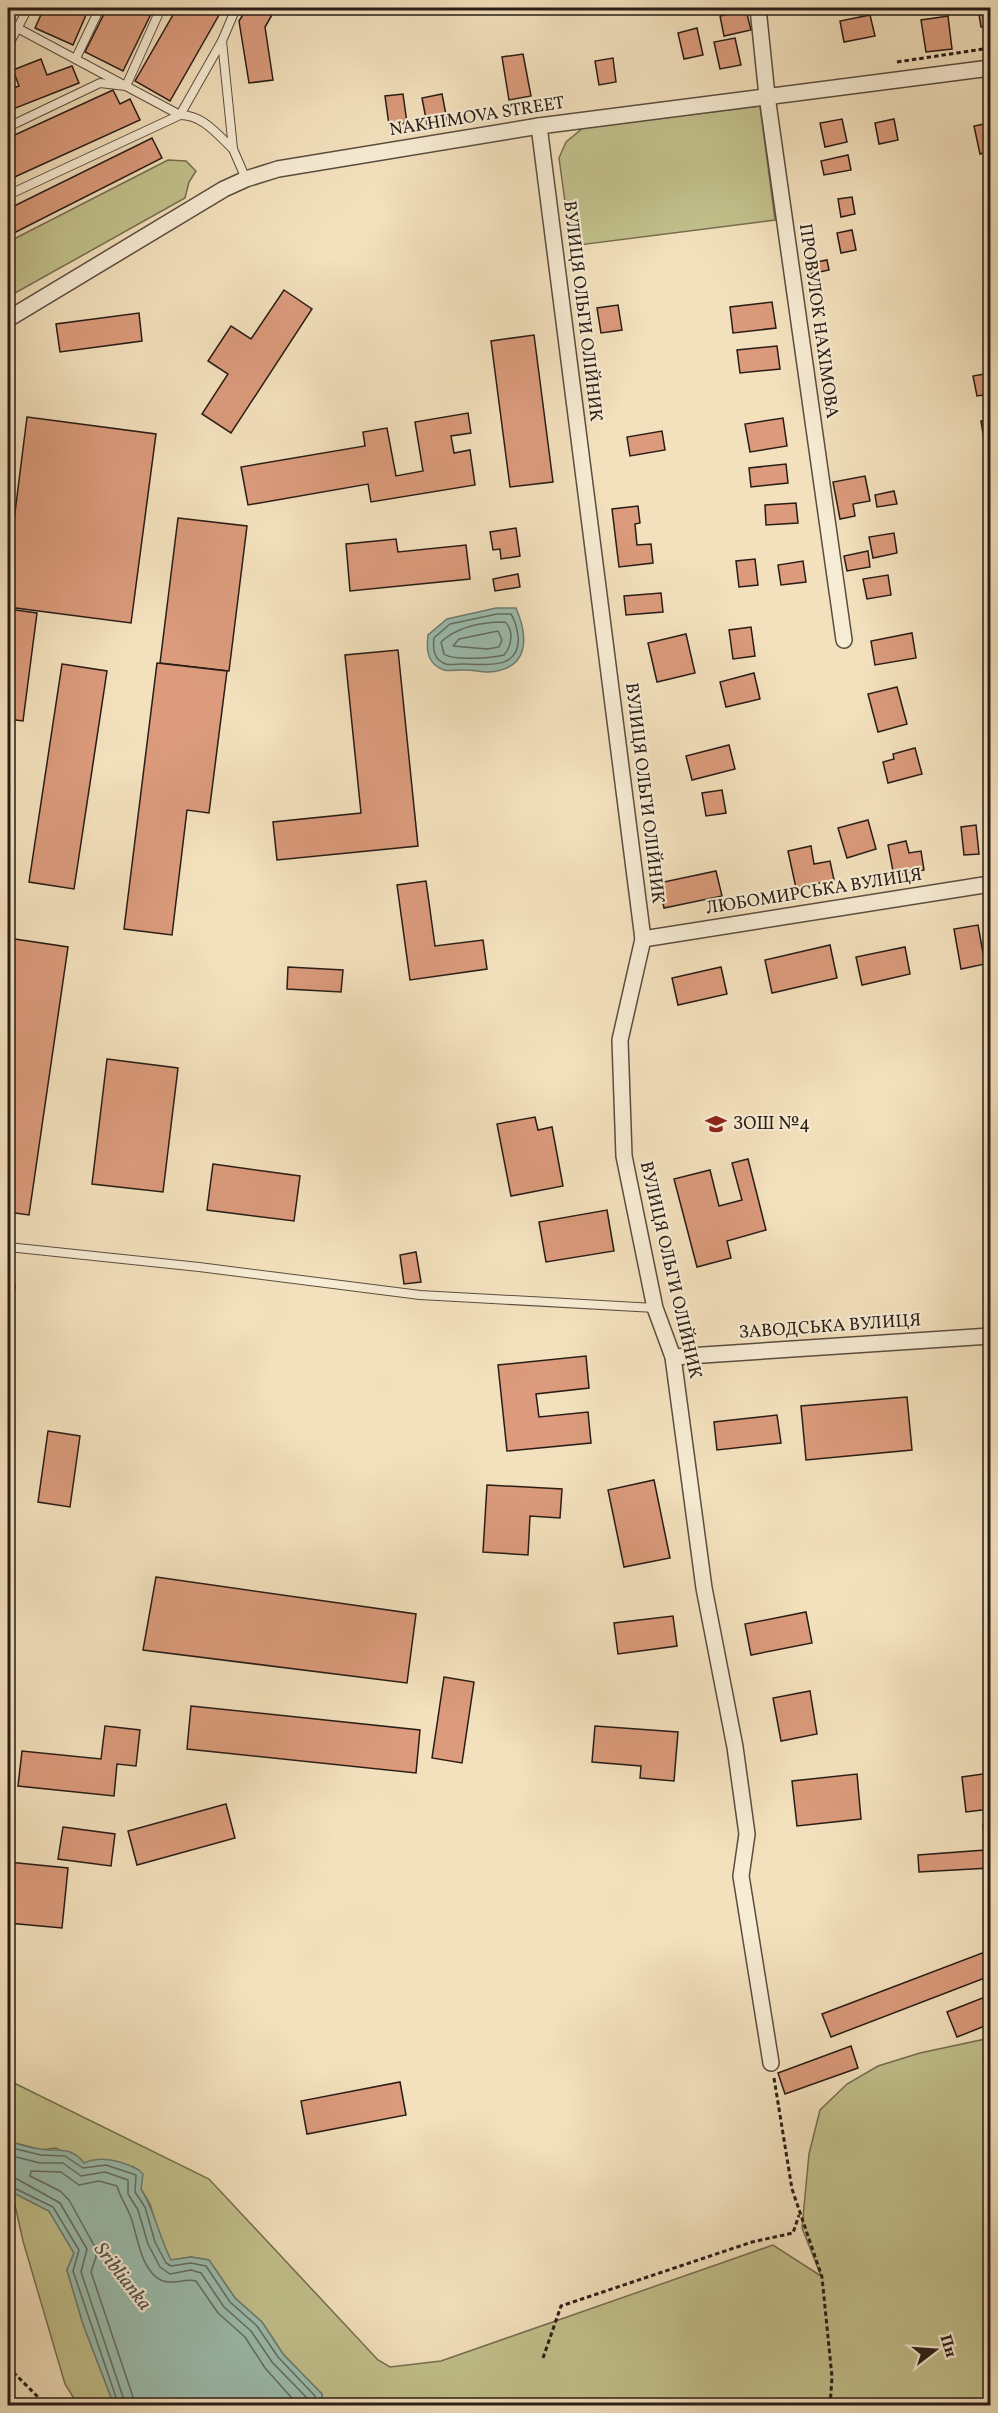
<svg xmlns="http://www.w3.org/2000/svg" width="998" height="2413" viewBox="0 0 998 2413" font-family="Vollkorn,serif">
	<style>
		.green { fill: #c2c18c; stroke: #756e51; stroke-width: 1.5 }
		.water { fill: #9bbeb0; stroke: #6d7d72; stroke-width: 1.5 }
		.lines { fill: none; stroke-linecap: round; stroke-linejoin: round }
		.shore { stroke: #626d63; stroke-width: 1.5 }
		.building { fill: #db9b7c; stroke: #281c16; stroke-width: 1.5 }
		.lane-casing { stroke: #5b4d40; stroke-width: 10 }
		.street-casing { stroke: #5b4d40; stroke-width: 18 }
		.path { stroke: #281c16; stroke-width: 3; stroke-dasharray: 4.5 3; stroke-linecap: butt }
		.lane { stroke: #f7ecd4; stroke-width: 8 }
		.street { stroke: #f7ecd4; stroke-width: 15 }
		.labels { text-anchor: middle; dominant-baseline: central; stroke-width: 4.5; stroke-linejoin: round; paint-order: stroke }
		.street-label { font-size: 18px; fill: #281c16; stroke: #f7ecd4 }
		.poi-label { font-size: 18px; fill: #281c16; stroke: #f7ecd4; text-anchor: start }
		.water-label { font-size: 20px; font-style: italic; fill: #50554c; stroke: #f7ecd4 }
	</style>
	<rect width="100%" height="100%" fill="#f3e1bd"/>
	<filter id="stains"><feTurbulence type="fractalNoise" baseFrequency=".00333" numOctaves="4"/><feColorMatrix values="0 0 0 0 .2 0 0 0 0 .09 0 0 0 0 .02 0 0 0 .5 -.17"/></filter>
	<radialGradient id="worn" r=".72"><stop offset=".6" stop-color="#630" stop-opacity="0"/><stop offset="1" stop-color="#630" stop-opacity=".3"/></radialGradient>
	<!-- green -->
	<g class="green">
		<path d="M760 106 775 220 571 246 559 158 566 142 583 128Z"/>
		<path d="M168 160 186 161 196 171 189 182 185 198 8 297V242Z"/>
		<path d="M990 2038V2405H322V2394L283 2354 262 2322 235 2298 209 2260 191 2257 171 2260 161 2240 150 2204 141 2189 134 2167 84 2163 56 2148 41 2150 8 2141V2080L209 2179 378 2360 390 2367 441 2361 773 2245 821 2276 802 2228 809 2154 820 2110 847 2084 878 2066 920 2053Z"/>
		<path d="M12 2192 49 2211 74 2253 67 2270 83 2324 114 2405H78L65 2384 23 2241Z"/>
	</g>
	<!-- water -->
	<g class="water">
		<path d="M496 608H516C529 638 529 670 488 672 481 672 473 670 465 670 453 669 445 674 435 665 426 657 427 645 428 635L447 619Z"/>
		<path d="M8 2141C18 2144 30 2148 41 2149 59 2152 71 2146 84 2163 102 2155 122 2161 139 2170L143 2174 141 2189C155 2211 159 2237 171 2260L191 2257 209 2260 235 2298 262 2322 283 2354 322 2394V2405H114L83 2324 67 2270 74 2253 49 2211 8 2190Z"/>
	</g>
	<g class="lines">
		<!-- shore -->
		<g class="shore">
			<path d="M497 614H511C516 622 517 628 518 636 521 669 488 665 466 664 456 663 447 668 439 660 433 655 433 646 434 638L450 624Z"/>
			<path d="M505 622C514 630 512 646 504 655 492 658 453 661 444 654L441 642C458 626 482 622 505 622Z"/>
			<path d="M498 631 502 640 499 647 487 649 453 646 459 639Z"/>
			<path d="M8 2147 41 2155 65 2156 83 2168 106 2165 136 2175 135 2192 145 2207 155 2242 166 2263 171 2266 191 2263 206 2266 230 2302 257 2326 278 2357 315 2396 316 2406"/>
			<path d="M8 2155 40 2163H63L81 2176 105 2172 128 2180V2194L138 2210 148 2244 160 2267 170 2274 191 2270 201 2273 224 2307 251 2331 272 2362 308 2399V2406"/>
			<path d="M8 2177 17 2179 60 2203 87 2249 81 2272 126 2406"/>
			<path d="M8 2185 53 2207 79 2250 73 2271 119 2406"/>
			<path d="M136 2406 91 2272 96 2257 95 2247 69 2200 60 2191 30 2176 31 2171 61 2172 79 2185 99 2181 117 2186C120 2197 126 2205 130 2215 138 2235 140 2272 163 2281 174 2285 185 2278 196 2281L218 2313 245 2337 265 2368 299 2406"/>
		</g>
	</g>
	<!-- building -->
	<g class="building">
		<path d="M8 8H15L11 16 8 14Z"/>
		<path d="M44 8H89L73 45 35 28Z"/>
		<path d="M107 8H154L123 71 85 52Z"/>
		<path d="M177 8H223L170 101 135 81Z"/>
		<path d="M247 8H276L265 27 273 80 249 83 239 21Z"/>
		<path d="M891 8H911L912 10 892 13Z"/>
		<path d="M978 8H990V26L981 27Z"/>
		<path d="M746 10 751 30 724 36 720 16Z"/>
		<path d="M870 15 875 36 844 42 840 21Z"/>
		<path d="M948 16 952 49 926 52 921 20Z"/>
		<path d="M697 28 703 55 684 59 678 33Z"/>
		<path d="M735 38 741 65 720 69 714 42Z"/>
		<path d="M523 54 531 96 509 100 502 57Z"/>
		<path d="M613 58 616 82 599 85 595 61Z"/>
		<path d="M41 59 47 75 72 66 79 83 8 111V90L19 86 13 70Z"/>
		<path d="M113 90 120 104 130 99 140 120 8 180V138Z"/>
		<path d="M403 94 407 123 389 125 385 96Z"/>
		<path d="M442 94 447 120 427 124 422 98Z"/>
		<path d="M842 119 847 142 825 147 820 123Z"/>
		<path d="M894 119 898 140 879 144 875 123Z"/>
		<path d="M990 123V151L980 154 974 126Z"/>
		<path d="M152 138 162 158 8 236V209Z"/>
		<path d="M848 155 851 170 824 175 821 161Z"/>
		<path d="M852 197 855 214 841 217 838 199Z"/>
		<path d="M852 230 856 250 841 253 837 233Z"/>
		<path d="M827 260 829 270 810 274 807 264Z"/>
		<path d="M284 290 312 309 231 433 202 414 228 374 208 361 231 326 251 339Z"/>
		<path d="M772 302 776 328 733 333 730 307Z"/>
		<path d="M618 305 622 330 601 333 597 308Z"/>
		<path d="M139 313 142 341 60 352 56 324Z"/>
		<path d="M534 335 553 482 510 487 491 341Z"/>
		<path d="M777 346 780 369 740 373 737 350Z"/>
		<path d="M990 373V394L977 396 973 376Z"/>
		<path d="M468 413 471 433 451 436 454 453 470 450 475 485 371 502 368 484 248 505 241 467 365 446 363 432 387 428 396 476 423 471 415 422Z"/>
		<path d="M27 417 156 434 131 623 8 607V568Z"/>
		<path d="M783 418 787 446 750 452 745 424Z"/>
		<path d="M990 419V444L985 445 981 421Z"/>
		<path d="M662 431 665 450 630 456 627 437Z"/>
		<path d="M786 464 788 483 751 487 749 468Z"/>
		<path d="M865 476 870 501 853 504 855 516 840 519 833 482Z"/>
		<path d="M894 491 897 504 877 507 875 495Z"/>
		<path d="M796 503 798 523 766 525 765 505Z"/>
		<path d="M638 506 640 523 635 524 637 545 651 544 653 563 619 567 612 509Z"/>
		<path d="M178 518 247 526 229 671 160 663Z"/>
		<path d="M516 528 520 556 501 559 500 549 493 550 490 532Z"/>
		<path d="M894 533 897 553 873 558 869 537Z"/>
		<path d="M396 539 398 552 466 545 470 579 350 591 346 544Z"/>
		<path d="M868 551 870 567 847 571 844 556Z"/>
		<path d="M755 559 758 585 739 587 736 561Z"/>
		<path d="M803 561 806 582 781 585 778 565Z"/>
		<path d="M518 574 520 587 495 591 493 579Z"/>
		<path d="M888 575 891 595 867 599 863 579Z"/>
		<path d="M661 593 663 612 626 615 624 596Z"/>
		<path d="M8 609 37 613 23 721 8 719Z"/>
		<path d="M751 627 755 656 733 659 729 630Z"/>
		<path d="M912 633 916 658 875 665 871 641Z"/>
		<path d="M686 634 695 673 657 682 648 643Z"/>
		<path d="M398 650 418 846 277 860 273 822 361 813 345 655Z"/>
		<path d="M157 663 227 671 209 813 187 810 172 935 124 929Z"/>
		<path d="M62 664 107 671 74 889 29 882Z"/>
		<path d="M754 673 760 699 726 707 720 682Z"/>
		<path d="M897 687 907 724 878 732 868 694Z"/>
		<path d="M729 745 735 769 692 780 686 756Z"/>
		<path d="M915 748 922 774 888 783 883 762 894 759 893 754Z"/>
		<path d="M722 790 726 813 706 816 702 793Z"/>
		<path d="M868 820 876 849 847 858 838 828Z"/>
		<path d="M976 825 979 854 964 855 961 827Z"/>
		<path d="M906 841 909 853 921 851 924 870 894 876 888 845Z"/>
		<path d="M811 846 814 864 830 861 834 880 796 888 788 851Z"/>
		<path d="M716 871 722 896 664 908 659 883Z"/>
		<path d="M426 881 435 946 483 940 487 969 410 980 397 885Z"/>
		<path d="M978 925 985 964 961 969 954 929Z"/>
		<path d="M8 938 68 947 29 1215 8 1212Z"/>
		<path d="M830 945 837 978 772 993 765 960Z"/>
		<path d="M905 947 910 974 862 985 856 957Z"/>
		<path d="M288 967 343 970 341 992 287 989Z"/>
		<path d="M721 967 727 994 678 1005 672 978Z"/>
		<path d="M107 1059 178 1068 163 1192 92 1184Z"/>
		<path d="M535 1117 538 1130 552 1127 563 1186 511 1196 497 1124Z"/>
		<path d="M748 1159 766 1230 727 1241 731 1258 697 1267 674 1179 710 1170 719 1206 742 1200 732 1163Z"/>
		<path d="M213 1164 300 1176 294 1221 207 1210Z"/>
		<path d="M607 1210 614 1251 546 1262 539 1222Z"/>
		<path d="M416 1252 421 1282 404 1284 400 1255Z"/>
		<path d="M8 1285 15 1286 8 1337Z"/>
		<path d="M586 1356 589 1388 536 1394 539 1417 588 1412 591 1443 507 1451 498 1365Z"/>
		<path d="M907 1397 912 1450 806 1460 801 1406Z"/>
		<path d="M777 1415 781 1443 717 1450 714 1422Z"/>
		<path d="M48 1431 80 1436 70 1507 38 1502Z"/>
		<path d="M654 1480 670 1558 624 1567 608 1490Z"/>
		<path d="M487 1485 562 1489 560 1518 530 1516 528 1555 483 1552Z"/>
		<path d="M156 1577 416 1614 407 1683 143 1650Z"/>
		<path d="M806 1612 812 1643 751 1655 745 1624Z"/>
		<path d="M673 1616 677 1646 618 1654 614 1623Z"/>
		<path d="M444 1677 474 1682 462 1763 432 1758Z"/>
		<path d="M810 1691 817 1734 781 1741 773 1698Z"/>
		<path d="M191 1706 420 1730 416 1773 187 1749Z"/>
		<path d="M105 1726 140 1730 136 1766 117 1764 114 1796 18 1786 22 1751 101 1759Z"/>
		<path d="M595 1726 678 1732 674 1781 640 1778 641 1766 592 1762Z"/>
		<path d="M990 1773V1809L966 1812 962 1777Z"/>
		<path d="M857 1774 861 1819 797 1826 792 1781Z"/>
		<path d="M226 1804 235 1838 137 1865 128 1831Z"/>
		<path d="M983 1825H990V1868L919 1872 918 1855 985 1850Z"/>
		<path d="M63 1827 115 1834 111 1866 58 1859Z"/>
		<path d="M8 1862 68 1868 62 1928 8 1923Z"/>
		<path d="M990 1950V1976L831 2037 822 2014Z"/>
		<path d="M990 1995V2024L957 2037 947 2012Z"/>
		<path d="M851 2046 858 2068 785 2094 778 2073Z"/>
		<path d="M400 2082 406 2115 307 2134 301 2101Z"/>
	</g>
	<g class="lines">
		<defs>
			<g id="lane">
				<path d="M236 8 222 41 233 149 246 179"/>
				<path d="M8 23 180 115C203 115 217 134 233 149"/>
				<path d="M8 46 28 8"/>
				<path d="M76 58 100 8"/>
				<path d="M8 127 100 83 126 86 161 8"/>
				<path d="M8 195 180 115 222 41"/>
				<path d="M8 1247 199 1267 420 1295 655 1308"/>
			</g>
			<g id="street">
				<path d="M758 8 767 96 844 640"/>
				<path d="M539 126 643 939 620 1040 624 1156 655 1308 673 1357 704 1588 735 1747 747 1834 741 1876 771 2063"/>
				<path d="M8 319 224 189 246 179 278 169 539 126 990 68"/>
				<path d="M643 939 990 884"/>
				<path d="M673 1357 990 1336"/>
			</g>
		</defs>
		<!-- lane casing -->
		<use href="#lane" class="lane-casing"/>
		<!-- street casing -->
		<use href="#street" class="street-casing"/>
		<!-- path -->
		<g class="path">
			<path d="M897 62 990 48"/>
			<path d="M774 2078 792 2189 822 2277 832 2377 830 2406"/>
			<path d="M543 2358 561 2306 752 2242 793 2233 799 2215"/>
			<path d="M8 2367 47 2406"/>
		</g>
		<!-- lane -->
		<use href="#lane" class="lane"/>
		<!-- street -->
		<use href="#street" class="street"/>
	</g>
	<!-- icons -->
	<defs>
		<symbol id="school-bare" viewBox="-9 -9 18 18"><path d="M0-5L7-2L0 1L-7-2ZM-4 1L0 2.5L4 1V4Q0 6-4 4Z" fill="#8f2418" stroke="#f7ecd4" stroke-width="2.5" paint-order="stroke"/></symbol>
	</defs>
	<g fill-rule="evenodd">
		<use href="#school-bare" x="701" y="1109" width="30" height="30"/>
	</g>
	<g class="labels">
		<!-- street labels -->
		<g class="street-label">
			<text transform="translate(477 117) rotate(-9)">NAKHIMOVA STREET</text>
			<text transform="translate(582 311) rotate(83)">ВУЛИЦЯ ОЛЬГИ ОЛІЙНИК</text>
			<text transform="translate(818 321) rotate(82)">ПРОВУЛОК НАХІМОВА</text>
			<text transform="translate(644 793) rotate(83)">ВУЛИЦЯ ОЛЬГИ ОЛІЙНИК</text>
			<text transform="translate(814 892) rotate(-9)">ЛЮБОМИРСЬКА ВУЛИЦЯ</text>
			<text transform="translate(670 1270) rotate(77)">ВУЛИЦЯ ОЛЬГИ ОЛІЙНИК</text>
			<text transform="translate(830 1327) rotate(-4)">ЗАВОДСЬКА ВУЛИЦЯ</text>
		</g>
		<!-- poi labels -->
		<g class="poi-label">
			<text x="733" y="1124">ЗОШ №4</text>
		</g>
		<!-- water labels -->
		<g class="water-label">
			<text transform="translate(122 2277) rotate(52)">Sriblianka</text>
		</g>
	</g>
	<!-- margin -->
	<rect width="998" height="2413" fill="none" stroke="#f3e1bd" stroke-width="30"/>
	<rect x="9" y="9" width="980" height="2395" fill="none" stroke="#281c16" stroke-width="3"/>
	<rect x="15" y="15" width="968" height="2383" fill="none" stroke="#281c16" stroke-width="1.5"/>
	<!-- north arrow -->
	<g transform="translate(935 2350) rotate(73)" stroke="#f7ecd4" stroke-width="4.5" paint-order="stroke">
	<path d="M0-4.5L10 22L0 15L-10 22Z" fill="#281c16"/>
	<text y="-9" font-size="16" font-weight="bold" text-anchor="middle" fill="#281c16">Пн</text>
	</g>
	<rect width="100%" height="100%" filter="url(#stains)"/>
	<rect width="100%" height="100%" fill="url(#worn)"/>
</svg>
